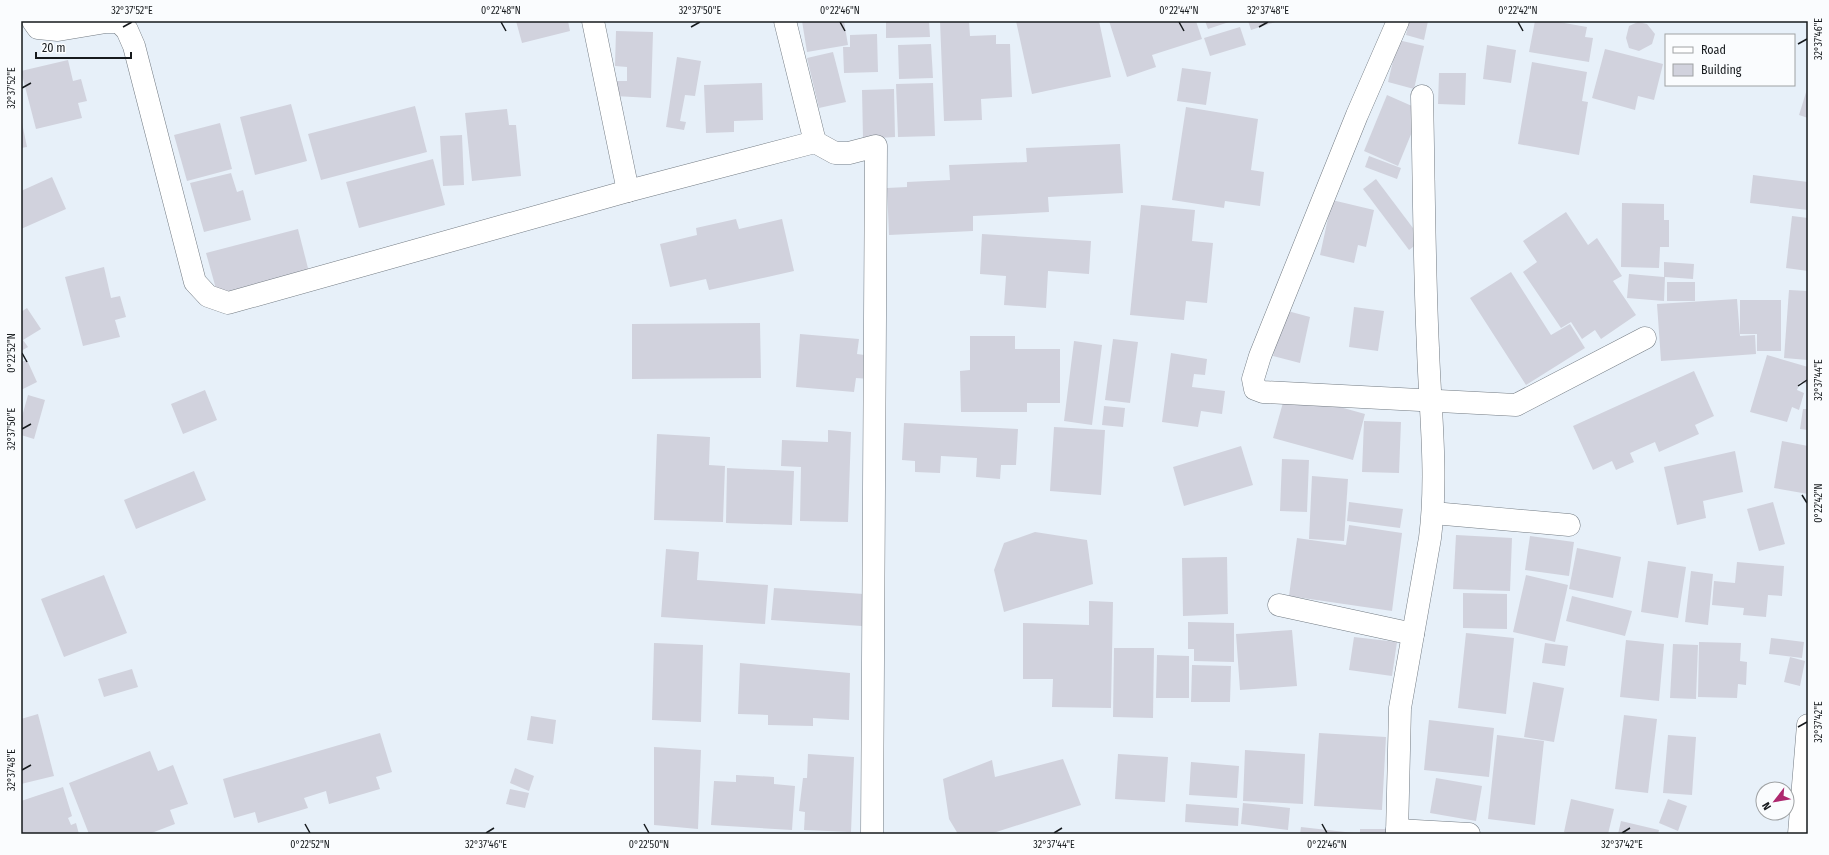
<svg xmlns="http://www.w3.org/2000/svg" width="1829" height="855" font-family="'Fira Sans Condensed',sans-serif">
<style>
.building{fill:#d1d2dd}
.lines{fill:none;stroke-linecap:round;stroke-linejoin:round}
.minor-casing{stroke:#737b83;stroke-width:23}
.minor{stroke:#fff;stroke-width:22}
.ticks{fill:none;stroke:#161a1d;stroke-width:1.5}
.neatline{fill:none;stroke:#161a1d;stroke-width:1.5}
.ticks-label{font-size:10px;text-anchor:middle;fill:#161a1d}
</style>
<rect width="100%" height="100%" fill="#e7f0f9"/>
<g class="building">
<path d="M516,21h52l2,10 -48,12z"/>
<path d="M802,21h42l4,24 -41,7z"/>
<path d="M886,21h43l1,16 -44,1z"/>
<path d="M940,21h29l1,15 26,-1v9h14l2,53 -31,2 1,21 -38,1z"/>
<path d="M1016,21h83l12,56 -79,17z"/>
<path d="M1109,21h87l6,18 -50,16 4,12 -29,10z"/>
<path d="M1205,21h27l-24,8z"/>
<path d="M1248,21h30l-27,9z"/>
<path d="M1409,21h19l-4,19 -18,-5z"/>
<path d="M1535,21h18l34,6 -2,10 8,1 -4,24 -60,-10z"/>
<path d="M1638,22l9,2 8,10 -3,10 -13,7 -10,-3 -3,-10 3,-12z"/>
<path d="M1240,27l6,18 -36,11 -6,-18z"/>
<path d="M616,31l37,1 -2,66 -36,-2 1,-15h11v-14l-12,-1z"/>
<path d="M877,34l1,38 -34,1 -1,-26h7v-12z"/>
<path d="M1398,40l26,6 -10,43 -26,-7z"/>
<path d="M931,44l2,34 -34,1 -1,-34z"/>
<path d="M1487,45l29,5 -5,33 -28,-4z"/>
<path d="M1605,49l58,15 -9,36 -16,-4 -3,14 -43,-12z"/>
<path d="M833,52l13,50 -27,6 -12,-50z"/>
<path d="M677,57l24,4 -6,35 -10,-1 -5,26 6,1 -2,8 -18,-3z"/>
<path d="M68,60l5,21 8,-2 6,22 -9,2 4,15 -46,11 -15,-58z"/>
<path d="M1532,62l55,10 -5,29 6,1 -9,53 -61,-11z"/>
<path d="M1182,68l29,4 -5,33 -29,-4z"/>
<path d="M1439,73h27l-1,32 -27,-1z"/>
<path d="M762,83l1,37 -29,1v11l-28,1 -2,-48z"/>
<path d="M933,83l2,53 -37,1 -2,-53z"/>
<path d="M1808,86v32l-9,-3z"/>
<path d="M894,89l1,48 -32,2 -1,-49z"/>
<path d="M1387,95l34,15 -23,56 -34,-15z"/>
<path d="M291,104l16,57 -52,14 -15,-58z"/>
<path d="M415,106l12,46 -106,28 -13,-46z"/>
<path d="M1186,107l72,12 -7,51 13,2 -4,34 -35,-5 -1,7 -52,-8z"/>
<path d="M507,109l2,16h7l5,51 -49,5 -7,-68z"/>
<path d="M21,118l6,29 -6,1z"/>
<path d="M220,123l12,46 -45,12 -13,-46z"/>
<path d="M462,135l2,50 -21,1 -3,-50z"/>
<path d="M1120,144l3,49 -75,4 1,15 -76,4v15l-84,4 -2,-47 20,-1v-5l43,-2 -1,-15 78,-3 -1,-14z"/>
<path d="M1369,156l32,12 -4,11 -32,-12z"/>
<path d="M433,159l12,46 -86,23 -13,-46z"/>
<path d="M231,173l6,19 6,-2 8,30 -47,12 -14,-49z"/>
<path d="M1753,175l55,7v28l-58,-7z"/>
<path d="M52,177l14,32 -45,20v-38z"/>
<path d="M1376,179l46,61 -13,10 -46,-61z"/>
<path d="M1332,200l42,10 -8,37 -8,-2 -4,18 -34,-8z"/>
<path d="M1622,203l42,1v16h5v27h-9l-1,21 -38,-1z"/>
<path d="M1141,205l54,5 -3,31 21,2 -6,60 -21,-2 -2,19 -54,-5z"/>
<path d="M1566,212l22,33 9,-7 25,38 -9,5 23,34 -35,24 -6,-9 -13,9 -11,-17 -10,6 -38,-56 14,-10 -14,-21z"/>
<path d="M1792,216l16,2v53l-22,-3z"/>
<path d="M736,219l3,10 43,-10 12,52 -85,19 -3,-11 -36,8 -10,-43 37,-9 -1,-7z"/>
<path d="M298,229l11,43 -91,24 -12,-43z"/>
<path d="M982,234l109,7 -2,33 -41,-3 -2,37 -42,-3 2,-29 -26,-2z"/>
<path d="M1664,262l30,2 -1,15 -28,-2 -1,24 -37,-3 2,-24 35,3z"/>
<path d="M104,267l7,31 9,-2 6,21 -11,3 5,17 -37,9 -18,-69z"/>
<path d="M1511,272l40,63 19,-11 15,24 -59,37 -56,-87z"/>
<rect x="1667" y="282" width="28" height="19"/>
<path d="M1789,290l19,1v69l-24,-2z"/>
<path d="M1737,299l3,37 15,-1 1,19 -95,7 -4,-57z"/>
<path d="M1740,300h41v51h-24v-17h-17z"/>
<path d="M1354,307l30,4 -6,40 -29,-4z"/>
<path d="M27,308l14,21 -18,11 5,7 -7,4v-39z"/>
<path d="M1284,310l26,7 -10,46 -27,-7z"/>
<path d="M760,323l1,55 -129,1v-55z"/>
<path d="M800,334l59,5 -2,15 15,2 -2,23 -14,-1 -2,14 -58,-5z"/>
<path d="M970,336h45v13h45v54h-33v9h-66l-1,-41 10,-1z"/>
<path d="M1113,339l25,3 -8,61 -25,-3z"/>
<path d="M1074,341l28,4 -10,80 -28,-4z"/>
<path d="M1171,353l36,6 -2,16 -11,-1 -2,13 33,4 -3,23 -21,-3 -3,16 -36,-5z"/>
<path d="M1767,355l41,12v17l-8,-2 -3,8 7,3 -5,17 -7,-3 -5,15 -37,-10z"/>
<path d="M27,360l10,22 -16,8v-28z"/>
<path d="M1694,371l20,45 -19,9 4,9 -40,18 -4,-10 -25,11 4,9 -18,8 -4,-9 -19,9 -20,-44z"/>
<path d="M205,390l12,30 -34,14 -12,-30z"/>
<path d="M1286,392l79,22 -12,46 -80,-22z"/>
<path d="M28,395l17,5 -11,39 -13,-4v-15z"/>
<path d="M1104,406l21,2 -2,19 -21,-2z"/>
<path d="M1803,409h5v21l-8,-1z"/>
<path d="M1364,421l37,1 -2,51 -37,-1z"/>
<path d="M904,423l114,6 -2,36h-15l-1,14 -24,-2 1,-19 -36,-2 -1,17 -25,-1v-11l-13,-1z"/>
<path d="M1054,427l51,3 -4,65 -51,-4z"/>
<path d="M828,430l23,2 -3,90 -48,-1 1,-54 -20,-1 1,-26 46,2z"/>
<path d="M657,434l53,3 -1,28 16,1 -2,56 -69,-2z"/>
<path d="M1782,441l26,5v48l-34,-6z"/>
<path d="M1241,446l12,39 -69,21 -11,-39z"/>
<path d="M1735,451l8,41 -40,9 3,17 -29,7 -13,-58z"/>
<path d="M1282,459l27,1 -2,52 -27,-1z"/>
<path d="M727,468l67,3 -2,54 -66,-2z"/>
<path d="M194,471l12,29 -70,29 -12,-29z"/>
<path d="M1312,476l36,3 -4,62 -35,-2z"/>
<path d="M1349,502l54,7 -3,19 -53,-7z"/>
<path d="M1773,502l12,42 -26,7 -12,-42z"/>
<path d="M1349,525l53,8 -10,78 -103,-15 8,-58 49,7z"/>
<path d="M1035,532l52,8 6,44 -89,28 -10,-42 10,-27z"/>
<path d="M1456,535l56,3 -2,53 -57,-2z"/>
<path d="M1530,536l44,6 -5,34 -44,-6z"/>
<path d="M1577,548l44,9 -8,41 -44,-9z"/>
<path d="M666,549l33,3 -2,28 71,5 -3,39 -104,-7z"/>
<path d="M1227,557l1,57 -45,2 -1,-58z"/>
<path d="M1648,561l38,6 -8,51 -37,-6z"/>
<path d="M1737,562l47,4 -2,30 -14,-1 -2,22 -23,-2 1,-7 -32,-3 2,-24 21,2z"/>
<path d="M1691,571l22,3 -5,51 -23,-3z"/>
<path d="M104,575l23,58 -63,24 -23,-58z"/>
<path d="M1526,575l42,10 -13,57 -42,-10z"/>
<path d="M774,588l90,6 -2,32 -91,-6z"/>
<path d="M1463,593l44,1v35l-44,-1z"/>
<path d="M1572,596l60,15 -7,25 -59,-15z"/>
<path d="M1089,601l24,1 -2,106 -59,-1 1,-28h-30v-56l66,2z"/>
<path d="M1188,622l46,1v39l-40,-1v-12h-6z"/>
<path d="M1292,630l5,56 -57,4 -4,-56z"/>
<path d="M1466,633l48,5 -8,76 -48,-6z"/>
<path d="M1354,637l43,5 -5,34 -43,-6z"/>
<path d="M1771,638l33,4 -2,16 -33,-4z"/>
<path d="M1626,640l38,4 -5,57 -39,-4z"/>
<path d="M1699,642l42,1 -1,18 7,1 -1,23 -8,-1 -1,14 -39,-1z"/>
<path d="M654,643l49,2 -2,77 -49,-2z"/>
<path d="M1545,643l23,3 -3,20 -23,-3z"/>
<path d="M1673,644l25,1 -2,54 -26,-1z"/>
<path d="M1114,648h40l-1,70 -40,-1z"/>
<path d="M1157,655l32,1v42h-33z"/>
<path d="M1790,657l15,4 -5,25 -16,-4z"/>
<path d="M740,663l110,10 -1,47 -36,-2v8l-45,-1v-10l-30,-1z"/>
<path d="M1192,665l39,1 -1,36h-39z"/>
<path d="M132,669l6,18 -34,10 -6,-18z"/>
<path d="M1533,682l31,6 -10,54 -30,-5z"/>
<path d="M38,714l16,62 -33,8v-65z"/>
<path d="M1624,715l33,4 -9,74 -33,-4z"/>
<path d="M531,716l25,4 -3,24 -26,-4z"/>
<path d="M1429,720l65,8 -5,49 -65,-7z"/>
<path d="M380,733l12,39 -16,5 4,12 -51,15 -3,-13 -22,7 4,10 -50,15 -3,-11 -21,6 -11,-39z"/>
<path d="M1319,733l67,4 -4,73 -68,-4z"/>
<path d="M1497,735l47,6 -9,84 -47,-6z"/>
<path d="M1668,735l28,2 -4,58 -29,-2z"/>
<path d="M654,747l47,3 -3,79 -44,-4z"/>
<path d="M1245,750l60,4 -2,50 -60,-3z"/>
<path d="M150,751l8,20 15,-6 15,39 -18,6 5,14 -26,10h-60l-20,-51z"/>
<path d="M808,754l46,3 -3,75 -47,-2 1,-18 -6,-1 4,-33h4z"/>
<path d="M1118,754l50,3 -3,45 -50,-3z"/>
<path d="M1063,759l18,46 -91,29h-32l-9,-15 -6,-40 49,-19 3,17z"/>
<path d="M1191,762l48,4 -2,32 -48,-3z"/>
<path d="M515,768l19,8 -5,15 -19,-8z"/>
<path d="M736,775l38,2v7l21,2 -3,44 -81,-5 3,-44 22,1z"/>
<path d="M1436,778l46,8 -6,35 -46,-8z"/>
<path d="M63,787l9,29 -4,2 3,7 5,-2 3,11h-56l-2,-5v-28z"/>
<path d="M510,789l19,4 -4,15 -19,-4z"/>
<path d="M1571,799l43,10 -6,25h-36l-8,-2z"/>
<path d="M1668,799l19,7 -9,25 -19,-8z"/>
<path d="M1243,803l47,5 -2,22 -47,-6z"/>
<path d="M1186,804l53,4 -1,18 -53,-4z"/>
<path d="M1621,821l38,9 -1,4h-40z"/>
<path d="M1301,827l53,6v1h-54z"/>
<rect x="1360" y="829" width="32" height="5"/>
</g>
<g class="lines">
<defs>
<g id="minor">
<path d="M33,21l5,7 20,2 48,-8h13l8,8 7,16 61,236 13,14 20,7 400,-112 187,-49 20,11h14l27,-7 -4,688"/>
<path d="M593,21l35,170"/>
<path d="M785,21l30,121"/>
<path d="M1398,21l-41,94 -97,241 -7,23 2,10 8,3 253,13 129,-67"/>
<path d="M1433,513l136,12"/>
<path d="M1279,605l134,29"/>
<path d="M1397,830l72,4"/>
<path d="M1397,834l3,-126 30,-170c8,-63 0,-127 -2,-190 -4,-84 -4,-168 -6,-252"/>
<path d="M1799,834l9,-109"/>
</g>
</defs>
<use href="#minor" class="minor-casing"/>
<use href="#minor" class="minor"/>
</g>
<path class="ticks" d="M501,22l5,9M840,22l5,9M1179,22l5,9M1518,22l5,9M123,27l9,-5M691,27l9,-5M1259,27l9,-5M1798,44l9,-5M22,88l9,-5M22,353l5,9M1798,386l9,-6M22,429l9,-5M1802,495l5,8M1798,727l9,-5M22,770l9,-5M305,824l5,9M644,824l5,9M1322,824l5,9M486,833l8,-5M1054,833l8,-5M1622,833l8,-5"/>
<rect width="1829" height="855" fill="none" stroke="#fafcfe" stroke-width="44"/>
<rect x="1665" y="34" width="130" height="52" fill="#fafcfe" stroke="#9fa2a4"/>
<rect x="1673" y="47" width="20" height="6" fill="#ffffff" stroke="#9fa2a4"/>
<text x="1701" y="54" font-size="12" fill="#161a1d">Road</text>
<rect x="1673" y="64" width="20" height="12" fill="#d1d2dd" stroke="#9fa2a4"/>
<text x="1701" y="74" font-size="12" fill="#161a1d">Building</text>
<g transform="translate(1775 801) rotate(239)"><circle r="19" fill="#fafcfe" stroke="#9fa2a4"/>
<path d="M0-3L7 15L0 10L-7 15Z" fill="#ad286e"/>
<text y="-6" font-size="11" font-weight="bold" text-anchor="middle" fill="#161a1d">N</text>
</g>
<path d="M36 52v6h95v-6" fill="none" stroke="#161a1d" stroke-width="2"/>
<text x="42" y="52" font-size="12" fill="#161a1d" stroke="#fafcfe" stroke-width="3" paint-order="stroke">20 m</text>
<rect x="22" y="22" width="1785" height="811" class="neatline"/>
<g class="ticks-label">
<text x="132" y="14">32°37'52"E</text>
<text x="501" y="14">0°22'48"N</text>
<text x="700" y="14">32°37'50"E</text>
<text x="840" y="14">0°22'46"N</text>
<text x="1179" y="14">0°22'44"N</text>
<text x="1268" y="14">32°37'48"E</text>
<text x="1518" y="14">0°22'42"N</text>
<text transform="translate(1818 39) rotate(-90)" y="4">32°37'46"E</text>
<text transform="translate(11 88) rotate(-90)" y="4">32°37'52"E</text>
<text transform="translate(11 353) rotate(-90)" y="4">0°22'52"N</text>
<text transform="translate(1818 380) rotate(-90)" y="4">32°37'44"E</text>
<text transform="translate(11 429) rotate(-90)" y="4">32°37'50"E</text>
<text transform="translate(1818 503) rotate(-90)" y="4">0°22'42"N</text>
<text transform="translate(1818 722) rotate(-90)" y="4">32°37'42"E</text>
<text transform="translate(11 770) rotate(-90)" y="4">32°37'48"E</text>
<text x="310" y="848">0°22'52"N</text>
<text x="486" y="848">32°37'46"E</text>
<text x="649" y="848">0°22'50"N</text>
<text x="1054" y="848">32°37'44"E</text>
<text x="1327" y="848">0°22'46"N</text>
<text x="1622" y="848">32°37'42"E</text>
</g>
</svg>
